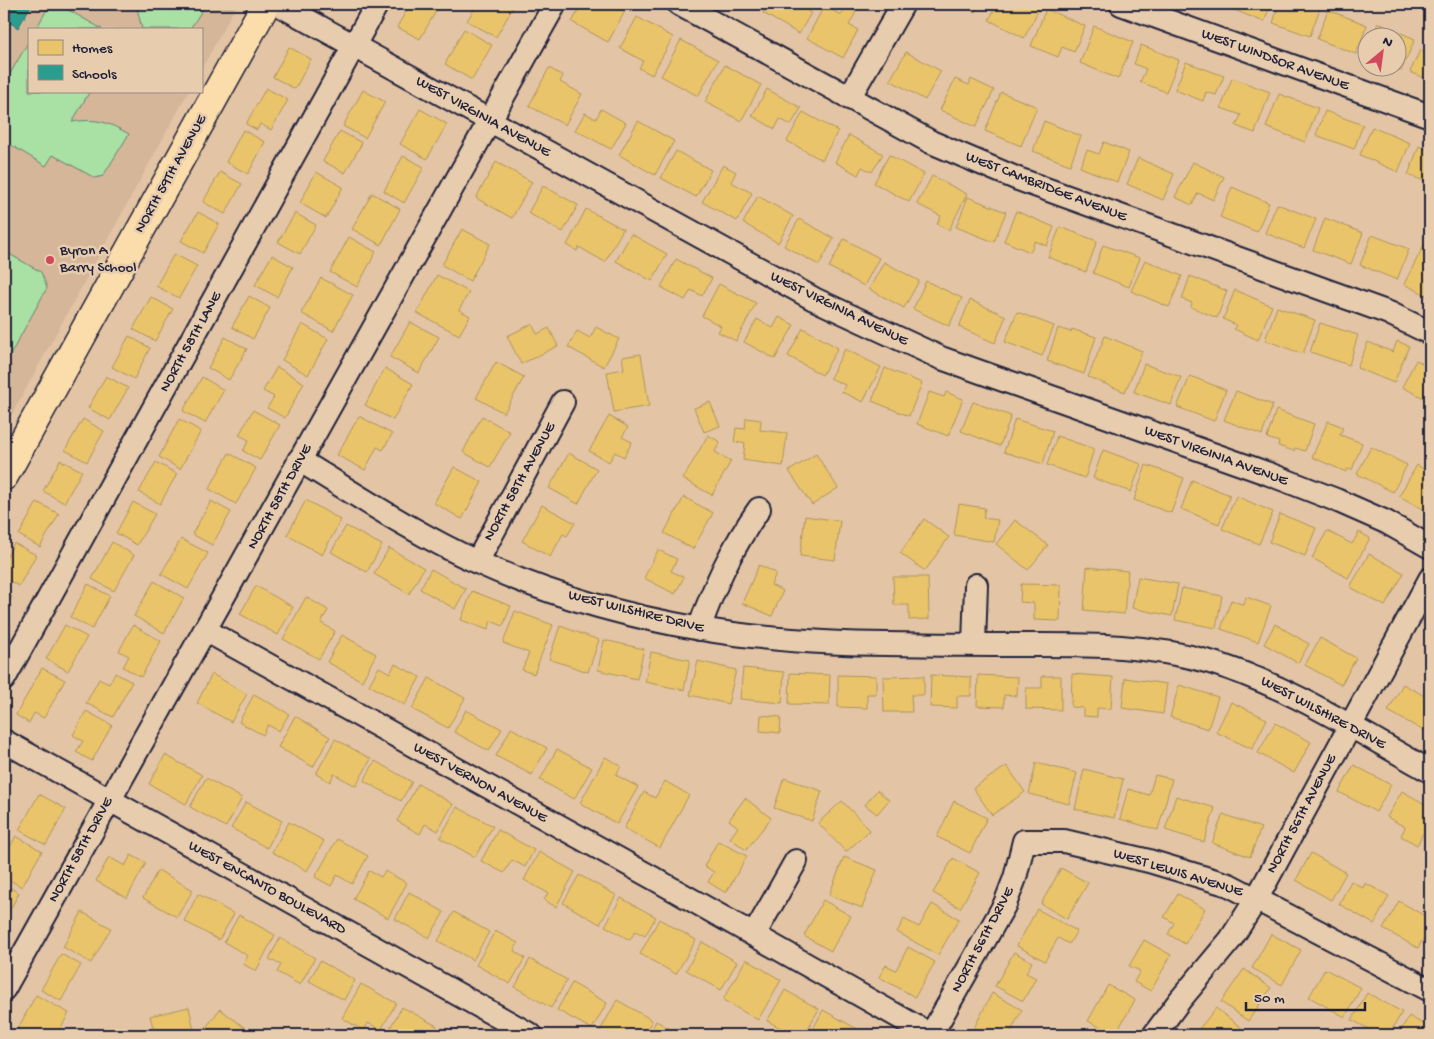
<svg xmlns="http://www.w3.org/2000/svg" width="1434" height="1039" font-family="'Gochi Hand',sans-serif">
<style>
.built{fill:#d5b698}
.green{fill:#a9e0a4;stroke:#668170}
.homes{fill:#e9c46a;stroke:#ad935c}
.schools{fill:#2a9d8f;stroke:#287876}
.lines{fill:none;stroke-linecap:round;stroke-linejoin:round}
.minor-casing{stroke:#22223b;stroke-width:26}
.major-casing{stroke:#22223b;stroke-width:31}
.minor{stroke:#e7ccae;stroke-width:22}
.major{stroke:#fbddab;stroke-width:28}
.poi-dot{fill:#d1495b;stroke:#e7ccae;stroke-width:2}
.labels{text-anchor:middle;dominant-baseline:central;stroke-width:5;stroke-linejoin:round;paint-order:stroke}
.street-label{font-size:15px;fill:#22223b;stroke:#e7ccae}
.poi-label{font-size:15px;fill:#22223b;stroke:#e7ccae;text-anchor:start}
</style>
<rect width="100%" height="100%" fill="#e3c5a6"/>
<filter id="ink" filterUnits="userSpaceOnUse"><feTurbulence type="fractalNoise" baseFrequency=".02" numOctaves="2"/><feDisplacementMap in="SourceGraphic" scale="10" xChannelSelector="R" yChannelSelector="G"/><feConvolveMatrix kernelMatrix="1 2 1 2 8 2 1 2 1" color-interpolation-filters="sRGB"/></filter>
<g filter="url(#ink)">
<path class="built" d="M4,4h233l-36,66v-41h-172v62h160l-185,338z"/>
<g class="green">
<path d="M50,4h8l44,25h-66z"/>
<path d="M136,4h70l-16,25h-48z"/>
<path d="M29,41v50h61l-18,31c26,-4 35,0 57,12l-26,42 -8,2 -42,-23 -7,11 -42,-25v-57z"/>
<path d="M4,251l37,21 6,16 -43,78z"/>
</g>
<g class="homes">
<path d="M410,4h30l-20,35 -23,-12z"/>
<path d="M477,4h38l-19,33 -29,-16z"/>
<path d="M582,4h30l13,7 -17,31 -36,-20z"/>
<path d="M768,4h32l-1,2 12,7 -12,21 -36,-21z"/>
<path d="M960,4h20l-5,8z"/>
<path d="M997,4h32l10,5 -15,29 -35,-18z"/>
<path d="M1228,4h43l-7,18 -37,-15z"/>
<path d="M1279,4h31l10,4 -10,28 -37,-13z"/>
<path d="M824,6l17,9 5,-8 10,5 -7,13 9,5 -15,28 -36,-20z"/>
<path d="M1046,9l39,17 -11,26 -12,-5 -4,10 -27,-11z"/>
<path d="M1328,10l39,15 -11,29 -39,-15z"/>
<path d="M637,17l36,20 -21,38 -13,-7 4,-7 -23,-13z"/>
<path d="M1378,23l37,16 -14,32 -7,-3h2v-30h-24z"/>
<path d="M1094,26l39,16 -15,37 -38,-16z"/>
<path d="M464,29l28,16 -20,35 -27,-16z"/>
<path d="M681,40l37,20 -20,36 -37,-20z"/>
<path d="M1141,45l38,15 -13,32 -26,-10 6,-13 -12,-5z"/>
<path d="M289,47l22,12 -16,30 -22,-12z"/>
<path d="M1420,50l10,5v25l-20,-8z"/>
<path d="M906,52l35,19 -16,29 -35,-20z"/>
<path d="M1186,62l38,14 -8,19 -10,-3 -3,9 -28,-11z"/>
<path d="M725,65l36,20 -20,36 -36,-19z"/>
<path d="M549,68l14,8 -3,6 22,12 -17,31 -36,-19z"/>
<path d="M1232,78l38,14 -15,41 -19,-7 5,-11 -20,-7z"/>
<path d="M955,79l14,6 2,-6 23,11 -18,37 -36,-17z"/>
<path d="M266,88l22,12 -17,30 -11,-6 -3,6 -11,-6z"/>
<path d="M767,89l34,19 -10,17 -11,-6 -5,10 -23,-13z"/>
<path d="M363,90l22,12 -20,36 -22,-12z"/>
<path d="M1001,92l36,15 -16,39 -36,-15z"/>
<path d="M1279,94l39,14 -13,34 -39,-15z"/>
<path d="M420,109l27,15 -20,35 -27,-15z"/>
<path d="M601,109l25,14 -15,26 -36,-19 10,-17 11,6z"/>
<path d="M1325,111l38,14 -9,24 -38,-14z"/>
<path d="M803,112l35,19 -16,29 -35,-19z"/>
<path d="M638,121l36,20 -19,34 -36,-20z"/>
<path d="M1044,121l37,15 -11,29 -37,-14z"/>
<path d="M1372,127l38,16 -12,29 -38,-17z"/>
<path d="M243,130l22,12 -17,32 -22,-12z"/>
<path d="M340,131l22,12 -17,30 -22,-12z"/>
<path d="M849,135l34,19 -11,18 -10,-5 -4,8 -23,-13z"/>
<path d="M1104,142l25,10 -12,30 -37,-15 7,-17 12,4z"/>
<path d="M1419,146l11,5v32l-22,-8z"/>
<path d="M676,151l35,19 -15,27 -35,-19z"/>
<path d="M889,155l35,19 -15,28 -35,-19z"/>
<path d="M403,156l21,11 -20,36 -20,-12z"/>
<path d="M1138,158l36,16 -11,26 -36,-16z"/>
<path d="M496,162l36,20 -20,36 -36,-20z"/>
<path d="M1193,162l31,15 -11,23 -15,-7 -6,12 -17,-8z"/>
<path d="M723,165l13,7 -5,10 21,11 -15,28 -35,-19z"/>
<path d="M220,172l22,12 -17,30 -22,-12z"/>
<path d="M316,172l27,15 -17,31 -26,-15z"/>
<path d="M932,176l35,18 -18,36 -12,-6 4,-8 -24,-12z"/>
<path d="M543,186l35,19 -15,27 -35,-19z"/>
<path d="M1232,187l37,16 -12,29 -37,-15z"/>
<path d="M372,193l28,16 -19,36 -29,-16z"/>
<path d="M758,196l35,20 -15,27 -35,-20z"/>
<path d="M968,197l38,15 -12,30 -38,-15z"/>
<path d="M1277,204l39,15 -12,29 -39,-15z"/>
<path d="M586,209l37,20 -18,33 -26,-15 -2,4 -10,-6z"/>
<path d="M1016,211l38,16 -7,19 -12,-5 -5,11 -26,-11z"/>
<path d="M198,212l21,12 -16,29 -22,-12z"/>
<path d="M295,213l21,12 -16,29 -22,-12z"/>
<path d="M1325,218l38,15 -12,31 -38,-14z"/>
<path d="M799,219l35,19 -15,27 -35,-19z"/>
<path d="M1060,227l37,14 -11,31 -38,-15z"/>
<path d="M462,229l28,15 -20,37 -28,-16z"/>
<path d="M631,234l36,20 -15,27 -36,-20z"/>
<path d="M1372,235l37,14 -12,31 -37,-15z"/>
<path d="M349,237l27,15 -19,35 -27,-15z"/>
<path d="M844,239l35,19 -15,28 -35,-19z"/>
<path d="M1103,245l37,13 -11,29 -36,-14z"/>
<path d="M1424,245l6,3v49l-26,-13z"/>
<path d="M174,254l23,12 -18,32 -23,-12z"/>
<path d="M272,255l21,12 -16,30 -22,-12z"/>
<path d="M676,259l36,19 -10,18 -11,-6 -6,10 -24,-13z"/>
<path d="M1145,260l37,16 -13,31 -38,-16z"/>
<path d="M884,262l35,19 -15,27 -35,-19z"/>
<path d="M437,275l32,17 -10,18 11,6 -11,19 -42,-22z"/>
<path d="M1190,276l37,15 -10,27 -26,-11 1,-4 -10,-4z"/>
<path d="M321,278l32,17 -20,36 -32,-18z"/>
<path d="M926,281l36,17 -13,28 -36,-17z"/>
<path d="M719,284l37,19 -20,38 -18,-9 3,-6 -19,-10z"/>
<path d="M1235,290l37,16 -14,34 -24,-11 2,-4 -13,-6z"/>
<path d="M249,296l21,12 -17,31 -21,-12z"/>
<path d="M151,297l22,12 -18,32 -22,-12z"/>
<path d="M970,300l36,16 -11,27 -36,-16z"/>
<path d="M1277,307l38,13 -12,34 -38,-14z"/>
<path d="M1017,312l37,14 -12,30 -37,-14z"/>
<path d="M779,317l15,8 -19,34 -31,-17 13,-23 16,9z"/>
<path d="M410,322l29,15 -20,36 -29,-16z"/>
<path d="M1320,323l38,12 -9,30 -39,-13z"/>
<path d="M302,324l26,15 -20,36 -26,-15z"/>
<path d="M532,324l5,10 12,-6 9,18 -37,18 -14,-28z"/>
<path d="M596,327l23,12 -15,28 -36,-20 9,-16 13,7z"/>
<path d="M803,328l35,20 -16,27 -34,-19z"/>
<path d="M1058,328l13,4 1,-3 24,8 -12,37 -37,-13z"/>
<path d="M129,336l21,12 -16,31 -22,-12z"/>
<path d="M1105,336l37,15 -17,41 -37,-15z"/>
<path d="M225,337l22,12 -18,31 -21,-12z"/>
<path d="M1397,341l12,5 -15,37 -37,-15 11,-26 25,10z"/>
<path d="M845,349l36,18 -18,35 -21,-10 3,-7 -15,-7z"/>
<path d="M641,354l8,52 -35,6 -7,-40 17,-3 -2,-12z"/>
<path d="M1416,360l14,7v34l-28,-14z"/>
<path d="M496,362l28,15 -20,36 -28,-15z"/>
<path d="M1144,364l37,13 -10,28 -37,-13z"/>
<path d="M277,367l27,16 -19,35 -18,-10 7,-11 -11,-6z"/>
<path d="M385,368l28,16 -20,36 -28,-15z"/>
<path d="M885,368l37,15 -13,33 -37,-15z"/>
<path d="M106,376l22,12 -18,32 -22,-12z"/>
<path d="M1190,376l36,14 -12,31 -37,-14z"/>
<path d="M202,377l22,13 -19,33 -22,-12z"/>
<path d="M1236,391l37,14 -11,30 -38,-15z"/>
<path d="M929,392l15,5 2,-5 17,7 -15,37 -31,-12z"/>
<path d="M710,402l10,24 -16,6 -10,-24z"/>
<path d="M973,402l38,14 -11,30 -39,-15z"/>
<path d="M253,410l27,15 -20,35 -17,-9 6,-11 -10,-5z"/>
<path d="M1276,410l38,14 -9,27 -10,-3 -1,3 -16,-5 1,-4 -12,-4z"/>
<path d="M359,416l33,18 -9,16 -6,-3 -12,23 -28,-15z"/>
<path d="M482,416l28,16 -20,35 -27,-15z"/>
<path d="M609,416l19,11 -6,10 10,5 -8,15 -9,-5 -6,10 -20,-11z"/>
<path d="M746,418l15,2 -1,10 27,3 -4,33 -40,-6 2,-17 -11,-1 2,-14 9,1z"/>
<path d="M83,419l21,12 -17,31 -22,-12z"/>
<path d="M179,419l22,12 -21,38 -21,-12z"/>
<path d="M1015,419l38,12 -10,33 -39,-12z"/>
<path d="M1328,421l15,6 -3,8 22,8 -10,27 -5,-1 -1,3 -34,-15z"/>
<path d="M708,435l12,7 -5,10 16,9 -19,34 -29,-16z"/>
<path d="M1057,436l37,13 -9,29 -38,-13z"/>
<path d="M1371,447l36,18 -14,27 -36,-18z"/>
<path d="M1103,450l38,14 -10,28 -38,-14z"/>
<path d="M229,453l27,15 -20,36 -27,-15z"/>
<path d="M569,453l28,16 -19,35 -29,-16z"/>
<path d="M816,454l22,34 -26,17 -23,-34z"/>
<path d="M60,460l22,11 -18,32 -21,-12z"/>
<path d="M156,462l21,12 -17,30 -21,-12z"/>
<path d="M1146,465l38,13 -13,35 -37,-13z"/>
<path d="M1417,465l13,8v40l-31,-17z"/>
<path d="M454,467l28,15 -20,37 -28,-16z"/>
<path d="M1192,480l38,15 -11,29 -38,-15z"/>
<path d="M1236,496l37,16 -14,32 -37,-15z"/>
<path d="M684,497l29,16 -20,36 -29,-16z"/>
<path d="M306,500l35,20 -19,35 -35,-20z"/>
<path d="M211,501l20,11 -19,33 -20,-11z"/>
<path d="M37,502l22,12 -19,33 -21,-12z"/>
<path d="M133,502l22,12 -18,31 -21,-12z"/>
<path d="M959,504l26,4 -2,10 15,2 -4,22 -40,-7z"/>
<path d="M542,505l33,18 -8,13 -4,-2 -13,23 -28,-16z"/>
<path d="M1280,514l36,14 -11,28 -36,-14z"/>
<path d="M805,516l35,5 -5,39 -35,-4z"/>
<path d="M924,519l25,18 -24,34 -25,-18z"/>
<path d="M1015,520l33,25 -20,25 -32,-26z"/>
<path d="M346,526l36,19 -15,27 -36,-20z"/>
<path d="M1327,531l25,13 7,-12 11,6 -22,40 -36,-20z"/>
<path d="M181,539l27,14 -20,36 -27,-15z"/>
<path d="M112,542l22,13 -20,36 -22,-12z"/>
<path d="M14,543l22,12 -17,31 -15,-8v-16z"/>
<path d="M389,548l35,20 -15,26 -35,-20z"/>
<path d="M658,550l19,9 -6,12 13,6 -9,17 -31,-16z"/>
<path d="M1369,554l35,19 -19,33 -35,-19z"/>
<path d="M759,565l17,8 -5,12 12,6 -11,25 -30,-13z"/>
<path d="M1087,567l41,4 -4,43 -40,-4z"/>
<path d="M431,569l35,20 -11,20 -35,-20z"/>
<path d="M893,577h35l1,42 -20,1v-15h-15z"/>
<path d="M1138,577l40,7 -6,32 -40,-8z"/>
<path d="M154,581l30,17 -20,35 -30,-17z"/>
<path d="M88,584l22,12 -18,33 -22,-12z"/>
<path d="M1021,584l40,1 -1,36 -26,-1v-17l-14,-1z"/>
<path d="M256,586l37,21 -15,28 -38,-21z"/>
<path d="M1182,588l40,8 -6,32 -41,-8z"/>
<path d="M472,591l39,15 -8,20 -12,-5 -3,9 -27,-10z"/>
<path d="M4,592l8,5 -8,15z"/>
<path d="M306,597l22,13 -7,13 14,8 -16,28 -36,-20z"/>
<path d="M1246,597l25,9 -13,36 -37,-13 10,-29 13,5z"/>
<path d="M515,611l38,14 -19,49 -12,-4 7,-17 -26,-10z"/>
<path d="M1275,624l34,20 -11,19 -34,-19z"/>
<path d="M65,625l22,12 -19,34 -22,-12z"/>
<path d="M133,625l28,16 -20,36 -18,-10 6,-11 -10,-5z"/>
<path d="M560,626l39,14 -11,32 -39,-13z"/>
<path d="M342,635l34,19 -14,27 -35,-19z"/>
<path d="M1320,638l36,20 -15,27 -36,-20z"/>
<path d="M604,640l40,9 -7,30 -39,-9z"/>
<path d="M651,652l39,8 -6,30 -39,-8z"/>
<path d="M698,661l38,9 -8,34 -38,-9z"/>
<path d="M395,664l25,13 -15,28 -36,-20 10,-18 11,6z"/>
<path d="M42,668l23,12 -21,38 -10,-5 -5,10 -13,-8z"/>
<path d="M743,668l41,4 -2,31 -42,-4z"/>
<path d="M115,673l17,9 -19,35 -27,-14 13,-24 10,5z"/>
<path d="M790,673l40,2 -1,30 -40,-1z"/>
<path d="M212,674l35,20 -16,28 -34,-19z"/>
<path d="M1072,674l41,3 -2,32 -14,-1v9l-14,-1v-8l-12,-1z"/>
<path d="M838,675l38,1v18h-9v14l-29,-1z"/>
<path d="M931,675l40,2v19h-14v12l-27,-1z"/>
<path d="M978,675l40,2 -1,19 -13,-1v12l-27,-1z"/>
<path d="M924,676v19h-13l1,17h-28l-1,-35z"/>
<path d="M1042,676h19v34l-35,-1v-21h16z"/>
<path d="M429,678l36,20 -17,30 -36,-19z"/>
<path d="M1125,678l42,6 -4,30 -41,-6z"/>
<path d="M1403,684l27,15v20l-6,12 -36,-20z"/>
<path d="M1179,685l39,12 -10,32 -38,-12z"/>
<path d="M254,694l35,20 -10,17 -11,-6 -5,10 -24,-13z"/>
<path d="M1231,702l36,17 -15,30 -36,-17z"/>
<path d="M466,710l36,19 -13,22 -35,-19z"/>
<path d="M86,711l26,14 -20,36 -16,-9 7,-11 -10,-6z"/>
<path d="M761,715l20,2 -1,16 -20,-2z"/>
<path d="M295,716l35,21 -17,30 -35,-20z"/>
<path d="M1275,723l36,19 -17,31 -36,-20z"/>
<path d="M511,728l36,20 -15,27 -36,-19z"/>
<path d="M335,739l36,20 -15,27 -22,-12 -4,8 -14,-8z"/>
<path d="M557,749l35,19 -18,31 -34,-19z"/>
<path d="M165,755l37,20 -16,29 -37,-20z"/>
<path d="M605,757l16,9 -5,9 22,12 -21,37 -37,-21z"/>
<path d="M375,761l37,21 -11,19 -37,-20z"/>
<path d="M1036,763l41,10 -8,31 -40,-10z"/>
<path d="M1354,765l37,20 -15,27 -37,-20z"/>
<path d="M1007,766l18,26 -33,23 -19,-27z"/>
<path d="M1084,769l39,10 -9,39 -39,-9z"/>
<path d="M1155,775l17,4 -14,51 -38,-11 8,-30 21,6z"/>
<path d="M206,778l36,20 -16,29 -36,-20z"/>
<path d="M784,778l38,13 -10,30 -38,-13z"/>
<path d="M665,781l24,14 -29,53 -36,-20 20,-36 11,6z"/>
<path d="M418,784l35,20 -15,27 -13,-7 -5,10 -23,-13z"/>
<path d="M877,790l12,10 -12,14 -12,-9z"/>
<path d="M1402,791l28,16v14l-13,24 -16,-9 4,-9 -18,-10z"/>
<path d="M39,794l27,15 -20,36 -27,-15z"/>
<path d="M1176,796l39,12 -11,34 -39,-12z"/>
<path d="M745,798l26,20 -25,32 -16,-12 8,-11 -9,-7z"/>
<path d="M842,801l28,29 -24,22 -28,-29z"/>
<path d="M954,801l33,17 -17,35 -33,-16z"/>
<path d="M246,802l36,19 -15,27 -36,-20z"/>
<path d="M457,807l36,19 -18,31 -35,-19z"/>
<path d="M1223,814l38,14 -11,29 -38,-14z"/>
<path d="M289,822l35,19 -17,30 -35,-19z"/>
<path d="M498,830l36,20 -9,17 -13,-7 -8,13 -23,-12z"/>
<path d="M16,836l26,15 -20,36 -18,-10v-19z"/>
<path d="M337,839l31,17 -16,28 -15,-9 -6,11 -16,-9z"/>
<path d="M718,841l29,15 -21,37 -18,-11 6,-10 -10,-6z"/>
<path d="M539,852l36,20 -19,35 -12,-7 4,-7 -24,-13z"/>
<path d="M1311,853l35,20 -15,27 -35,-20z"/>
<path d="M131,855l15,8 -19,35 -31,-17 13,-24 16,9z"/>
<path d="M844,857l33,13 -15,38 -33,-13z"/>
<path d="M953,858l27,15 -20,35 -27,-15z"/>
<path d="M1061,868l27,15 -21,36 -26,-15z"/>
<path d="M158,870l35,20 -16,27 -34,-19z"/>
<path d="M369,871l12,6 4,-6 22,12 -19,35 -35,-19z"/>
<path d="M579,875l37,20 -16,29 -37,-21z"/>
<path d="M1351,881l12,7 2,-5 24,13 -15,28 -35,-20z"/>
<path d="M4,884l15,9 -15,28z"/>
<path d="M409,892l35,20 -15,26 -34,-19z"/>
<path d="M198,894l36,20 -15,26 -35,-19z"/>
<path d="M1178,894l27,15 -20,35 -17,-10 6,-11 -10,-6z"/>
<path d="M621,898l35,19 -11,19 -10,-5 -5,9 -25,-14z"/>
<path d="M823,900l28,16 -20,35 -27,-15z"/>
<path d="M1399,901l31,18v8l-12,21 -35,-19z"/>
<path d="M932,904l27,15 -21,36 -41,-23 7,-13 15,8z"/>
<path d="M1037,909l40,22 -8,13 -11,-6 -13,23 -28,-15z"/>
<path d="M82,912l29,16 -20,35 -28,-16z"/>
<path d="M454,912l35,20 -16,28 -35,-19z"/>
<path d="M239,915l36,20 -19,36 -13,-7 5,-8 -24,-14z"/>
<path d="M659,919l37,21 -20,34 -36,-20z"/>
<path d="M495,931l23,12 -4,8 11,7 -15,26 -34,-19z"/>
<path d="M1271,934l30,16 -19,35 -30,-17z"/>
<path d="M280,938l35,20 -15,27 -23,-13 4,-7 -12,-6z"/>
<path d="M1144,940l27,15 -20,36 -17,-9 6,-11 -11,-5z"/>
<path d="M702,942l35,20 -16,28 -35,-20z"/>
<path d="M908,947l27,15 -20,35 -36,-20 7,-12 10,5z"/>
<path d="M1014,952l18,10 -6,11 10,5 -13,23 -28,-15z"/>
<path d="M61,954l20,11 -20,36 -20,-11z"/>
<path d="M530,959l37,21 -16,28 -36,-21z"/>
<path d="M746,959l35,21 -23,40 -35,-20z"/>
<path d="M320,961l35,19 -11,20 -35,-19z"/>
<path d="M1244,969l27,19 -23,33 -27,-19z"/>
<path d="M1325,969l36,19 -16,29 -36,-20z"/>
<path d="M572,983l35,20 -15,26 -35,-19z"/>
<path d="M361,984l35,19 -15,27 -13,-7 -4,8 -22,-13z"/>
<path d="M1108,985l27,15 -20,35 -27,-14z"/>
<path d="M785,990l34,19 -15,26h-10l-27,-14z"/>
<path d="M992,993l30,17 -13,25h-26l-10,-5z"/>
<path d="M1367,993l35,19 -13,23h-9l-28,-15z"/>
<path d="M36,995l33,18 -12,22h-30l-10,-5z"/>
<path d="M617,1000l35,20 -8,15h-41l-4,-2z"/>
<path d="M189,1007l6,28h-40l-5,-19z"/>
<path d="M402,1007l35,19 -6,9 -44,-2z"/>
<path d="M1216,1008l27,21 -6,6h-43z"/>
<path d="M220,1009l33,25 -1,1 -51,-1z"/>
<path d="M823,1010l36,20 -3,5h-46z"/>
<path d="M1409,1016l21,12v7h-32z"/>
<path d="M656,1021l20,11 -2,3h-25z"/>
<path d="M442,1028l13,7h-17z"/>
</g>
<path class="schools" d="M5,4h27l-14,24 -14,-9z"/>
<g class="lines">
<defs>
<g id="minor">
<path d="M278,4l536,295 127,59 328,116 67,26 50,22 44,25"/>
<path d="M679,4l252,138 87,37 371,134 41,20"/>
<path d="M1121,4l309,112"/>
<path d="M849,98l54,-94"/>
<path d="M299,460c58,35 116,74 178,102 70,32 148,54 224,67 106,18 205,15 312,16 66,0 133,-2 197,17 78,23 149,70 220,109"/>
<path d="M477,562l86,-160"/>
<path d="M699,629c16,-45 32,-80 60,-120"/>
<path d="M205,630l448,248 278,157"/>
<path d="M974,644l2,-59"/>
<path d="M4,679l373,-675"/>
<path d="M4,741l527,294"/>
<path d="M754,935l42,-74"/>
<path d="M4,989l551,-985"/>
<path d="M931,1035l74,-131 10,-26 9,-37h40l85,20 80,24 201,105"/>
<path d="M1154,1035l26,-35 51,-61 26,-41 173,-319"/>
</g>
<path id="major" d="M4,476l262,-472"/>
</defs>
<use href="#minor" class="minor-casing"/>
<use href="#major" class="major-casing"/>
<use href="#minor" class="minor"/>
<use href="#major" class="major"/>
</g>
</g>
<circle class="poi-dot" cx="50" cy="260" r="5"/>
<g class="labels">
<g class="street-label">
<text transform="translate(1275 60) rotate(20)">WEST WINDSOR AVENUE</text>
<text transform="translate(483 117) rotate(29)">WEST VIRGINIA AVENUE</text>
<text transform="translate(171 174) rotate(-61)">NORTH 59TH AVENUE</text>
<text transform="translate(1046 187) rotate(21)">WEST CAMBRIDGE AVENUE</text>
<text transform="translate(839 309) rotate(26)">WEST VIRGINIA AVENUE</text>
<text transform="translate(191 342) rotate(-61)">NORTH 58TH LANE</text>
<text transform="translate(1216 456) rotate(20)">WEST VIRGINIA AVENUE</text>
<text transform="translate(520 482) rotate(-61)">NORTH 58TH AVENUE</text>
<text transform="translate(280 497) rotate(-61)">NORTH 58TH DRIVE</text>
<text transform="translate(636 612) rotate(14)">WEST WILSHIRE DRIVE</text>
<text transform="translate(1323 713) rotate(28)">WEST WILSHIRE DRIVE</text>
<text transform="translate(480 783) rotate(29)">WEST VERNON AVENUE</text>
<text transform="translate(1302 814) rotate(-62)">NORTH 56TH AVENUE</text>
<text transform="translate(81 850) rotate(-61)">NORTH 58TH DRIVE</text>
<text transform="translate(1178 873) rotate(17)">WEST LEWIS AVENUE</text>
<text transform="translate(267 888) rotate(29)">WEST ENCANTO BOULEVARD</text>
<text transform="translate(983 940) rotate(-62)">NORTH 56TH DRIVE</text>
</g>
<g class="poi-label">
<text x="60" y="251">Byron A<tspan x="60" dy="17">Barry School</tspan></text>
</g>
</g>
<rect width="1434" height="1039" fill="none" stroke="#e7ccae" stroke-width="20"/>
<rect x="10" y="10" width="1414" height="1019" fill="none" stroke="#22223b" stroke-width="2" filter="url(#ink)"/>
<rect x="28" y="28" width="175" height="65" fill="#e7ccae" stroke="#988880"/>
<rect x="38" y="40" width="25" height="15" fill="#e9c46a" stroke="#988880"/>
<text x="72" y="52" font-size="15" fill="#22223b">Homes</text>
<rect x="38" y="65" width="25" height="15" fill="#2a9d8f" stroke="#988880"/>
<text x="72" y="78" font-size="15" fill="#22223b">Schools</text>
<g transform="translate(1382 52) rotate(29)"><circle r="24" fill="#e7ccae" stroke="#988880"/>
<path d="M0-4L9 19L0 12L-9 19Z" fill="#d1495b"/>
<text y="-8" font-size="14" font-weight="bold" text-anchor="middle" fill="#22223b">N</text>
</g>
<path d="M1246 1002v8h119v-8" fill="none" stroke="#22223b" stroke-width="2.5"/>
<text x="1254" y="1002" font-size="15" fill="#22223b" stroke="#e7ccae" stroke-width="4" paint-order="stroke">50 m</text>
</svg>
